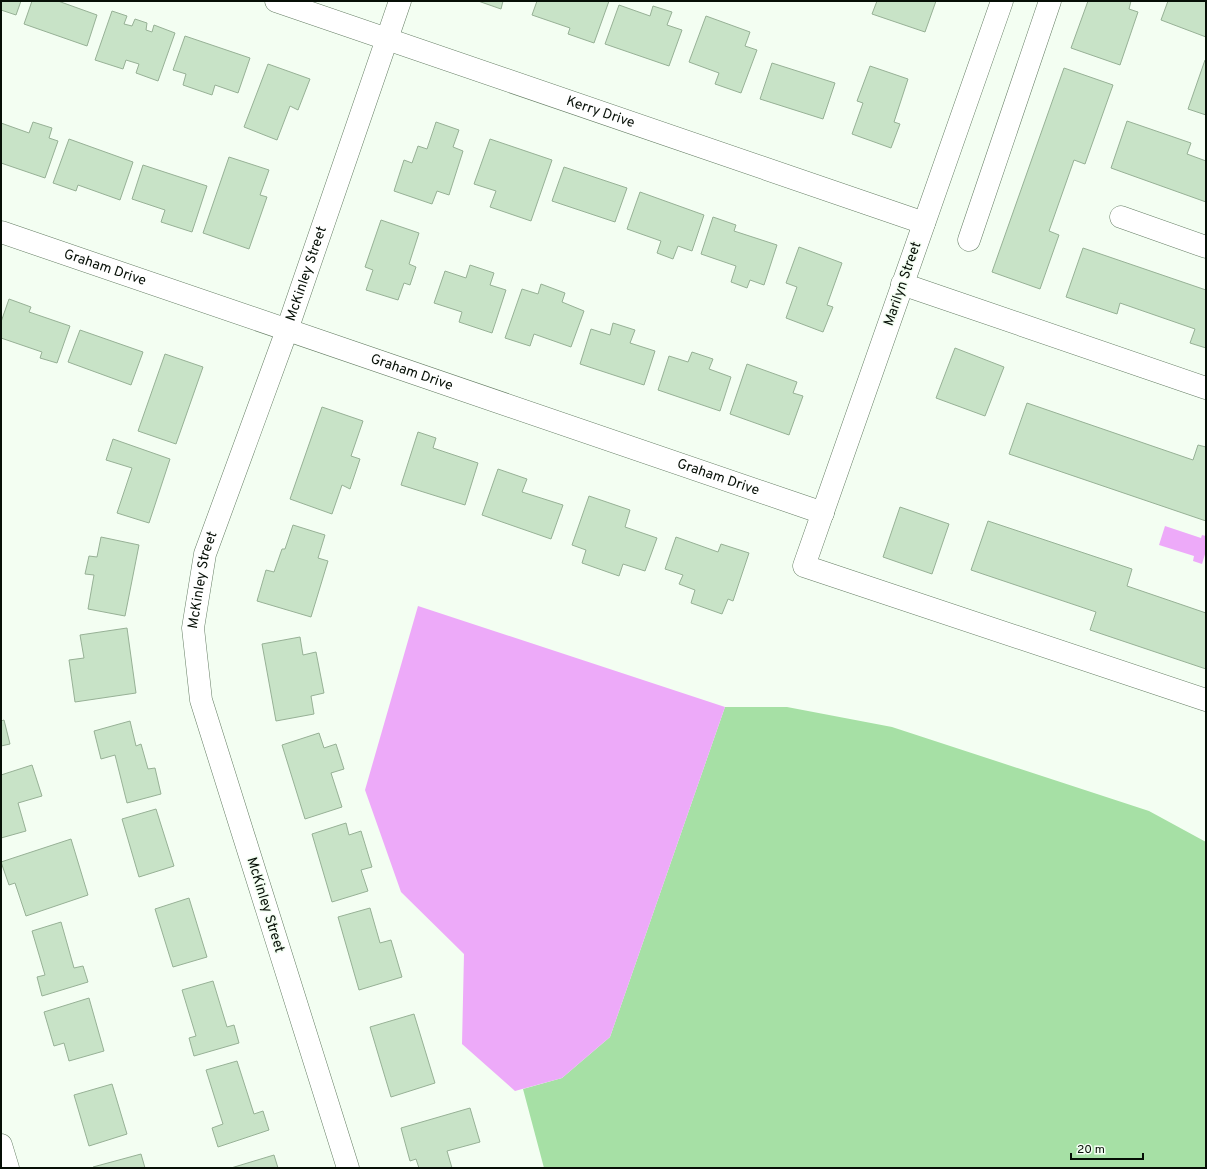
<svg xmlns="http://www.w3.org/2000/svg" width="1207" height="1169" font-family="Overpass,sans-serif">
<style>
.green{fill:#a6e0a5}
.water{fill:#edaaf9}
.building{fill:#c8e3c7;stroke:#97b196}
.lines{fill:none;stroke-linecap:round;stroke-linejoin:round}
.street-casing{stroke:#657d64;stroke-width:23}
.secondary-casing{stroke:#657d64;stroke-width:23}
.street{stroke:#fff;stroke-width:22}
.secondary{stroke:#fff;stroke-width:22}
.labels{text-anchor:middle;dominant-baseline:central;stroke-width:3;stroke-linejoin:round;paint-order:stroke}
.street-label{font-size:14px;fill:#060f06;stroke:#f3fef2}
</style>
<rect width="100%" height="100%" fill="#f3fef2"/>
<path class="green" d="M725,707h62l105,20 257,84 57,31v326h-662l-21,-79 39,-11 48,-41z"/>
<g class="water">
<path d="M1165,526l36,12 1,-3 4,1v15l-4,13 -9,-3 1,-5 -35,-11z"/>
<path d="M418,606l307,101 -115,330 -48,41 -47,13 -53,-47 2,-90 -63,-62 -36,-102z"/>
</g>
<g class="building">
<path d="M1,1h20l-5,14 -15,-5z"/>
<path d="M32,1h26l39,14 -10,31 -63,-22z"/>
<path d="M478,1h25l-2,8z"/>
<path d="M537,1h72l-15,42 -26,-9 2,-6 -38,-13z"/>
<path d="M877,1h59l-11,31 -53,-18z"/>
<path d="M1088,1h43l-2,8 9,3 -18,53 -49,-17z"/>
<path d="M1168,1h38v36l-45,-17z"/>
<path d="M619,5l31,11 3,-10 19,6 -5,13 15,5 -13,36 -64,-22z"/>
<path d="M112,11l15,5 -3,8 8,2 3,-7 12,4 -1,7 6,2 2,-7 21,8 -17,48 -22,-8 3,-9 -13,-4 -3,9 -28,-9z"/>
<path d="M706,16l44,16 -5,14 12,4 -16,43 -26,-9 4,-11 -30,-11z"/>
<path d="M185,36l65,22 -12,35 -23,-8 -3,10 -29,-10 3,-11 -13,-4z"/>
<path d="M1205,60h1v55l-18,-6z"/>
<path d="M772,63l63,20 -12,36 -63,-20z"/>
<path d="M268,64l42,15 -12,31 -8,-4 -13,34 -33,-13z"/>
<path d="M870,66l38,13 -14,43 6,2 -9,24 -39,-14 11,-31 -6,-2z"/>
<path d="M1064,68l49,17 -28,79 -11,-4 -25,71 10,4 -19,54 -48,-17z"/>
<path d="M1127,121l64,22 -4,11 19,7v41l-95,-34z"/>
<path d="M33,122l19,6 -3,10 9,3 -13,37 -44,-15v-40l28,10z"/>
<path d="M436,122l23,8 -6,17 10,4 -14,44 -12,-4 -5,13 -38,-13 10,-31 8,3 6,-17 9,3z"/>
<path d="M69,139l64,23 -13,38 -42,-15 -2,6 -23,-8z"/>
<path d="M490,139l62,21 -21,61 -41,-14 6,-16 -22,-7z"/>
<path d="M229,157l40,13 -9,25 7,2 -18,52 -46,-16z"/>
<path d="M143,165l64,21 -15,46 -31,-10 4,-12 -33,-11z"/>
<path d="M564,167l63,21 -12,34 -63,-21z"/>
<path d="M640,192l64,23 -12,36 -14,-5 -5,13 -16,-6 4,-12 -34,-12z"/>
<path d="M713,217l23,8 -2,6 43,14 -13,40 -14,-5 -3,8 -16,-6 5,-16 -35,-12z"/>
<path d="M381,220l38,13 -10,31 7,3 -6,18 -6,-2 -6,17 -32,-10 7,-20 -8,-3z"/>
<path d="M799,247l43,16 -15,42 6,2 -10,25 -37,-14 11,-31 -11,-4z"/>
<path d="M1083,248l123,42v58l-16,-5 5,-14 -75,-26 -3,11 -51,-17z"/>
<path d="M470,265l24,8 -4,12 16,5 -14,43 -33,-11 3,-10 -28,-9 11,-32 21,7z"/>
<path d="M541,284l24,9 -3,9 22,9 -13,36 -37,-13 -4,12 -25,-8 17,-49 16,5z"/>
<path d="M9,299l22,8 -2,5 41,14 -13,37 -17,-5 2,-6 -41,-14v-16z"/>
<path d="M613,323l22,7 -5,13 25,8 -11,34 -64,-21 11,-35 19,6z"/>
<path d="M80,330l63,22 -12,33 -63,-23z"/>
<path d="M955,348l49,19 -19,49 -49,-18z"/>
<path d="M692,352l21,7 -4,10 22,8 -11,34 -62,-21 11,-34 19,6z"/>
<path d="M165,354l38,13 -27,77 -38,-13z"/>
<path d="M747,364l50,18 -4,11 10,3 -14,39 -59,-21z"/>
<path d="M1027,403l166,57 5,-15 8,2v74l-197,-67z"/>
<path d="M322,407l41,14 -12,35 9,3 -10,30 -8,-4 -10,29 -42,-15z"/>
<path d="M418,432l18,6 -3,10 45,15 -13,42 -64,-20z"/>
<path d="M113,439l57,20 -21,64 -32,-10 15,-45 -26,-8z"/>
<path d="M498,469l29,10 -5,13 41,13 -12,34 -69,-24z"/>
<path d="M589,496l41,14 -5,17 32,11 -12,33 -22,-7 -4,12 -37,-13 4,-13 -14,-5z"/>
<path d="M900,507l49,17 -17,50 -49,-17z"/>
<path d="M988,521l144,48 -5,17 79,27v56l-116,-39 6,-18 -125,-42z"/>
<path d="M293,525l32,10 -7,23 10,3 -17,56 -54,-16 9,-31 8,2 8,-23h3z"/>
<path d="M101,537l38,8 -14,71 -37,-7 6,-34 -9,-1 4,-18 8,1z"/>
<path d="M676,537l42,15 3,-8 28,9 -16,48 -5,-2 -6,15 -31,-11 4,-13 -16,-6 4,-9 -18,-6z"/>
<path d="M127,628l9,65 -61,9 -6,-42 15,-2 -4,-23z"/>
<path d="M300,637l3,18 13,-3 8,41 -13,3 3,18 -38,7 -14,-77z"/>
<path d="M4,720l6,24 -9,2v-25z"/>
<path d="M130,721l6,25 5,-2 7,25 7,-1 6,26 -34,9 -12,-48 -14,4 -7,-28z"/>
<path d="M319,733l5,15 12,-4 8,25 -13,4 11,34 -37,12 -23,-74z"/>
<path d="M32,765l10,31 -24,7 8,28 -25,7v-63z"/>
<path d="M156,809l18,57 -35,11 -17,-58z"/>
<path d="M346,823l3,12 12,-4 11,36 -11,3 7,21 -36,11 -20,-68z"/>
<path d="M71,839l17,56 -62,21 -11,-33 -6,2 -8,-23z"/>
<path d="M189,898l18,59 -34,10 -18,-58z"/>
<path d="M370,908l10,35 11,-3 11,37 -43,13 -21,-73z"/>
<path d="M61,922l13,46 9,-2 5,16 -46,14 -5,-19 8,-2 -13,-44z"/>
<path d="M213,981l14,46 7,-2 5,18 -45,13 -5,-18 7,-2 -14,-46z"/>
<path d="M89,998l15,53 -35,10 -5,-18 -10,3 -10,-34z"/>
<path d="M414,1014l21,69 -44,14 -21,-70z"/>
<path d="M237,1061l17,53 9,-3 6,19 -51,17 -6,-19 11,-4 -17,-54z"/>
<path d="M112,1084l15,50 -38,12 -15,-51z"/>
<path d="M470,1108l10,34 -33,9 5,17h-33l-3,-9 -6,2 -9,-33z"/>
<path d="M141,1154l4,14h-52v-1z"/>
<path d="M274,1155l4,13h-47z"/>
</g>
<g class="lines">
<defs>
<g id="street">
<path id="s1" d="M276,1l648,222"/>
<path d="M1002,1l-198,565 402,134"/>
<path d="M1121,217l85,30"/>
<path id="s2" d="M1,232l822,281"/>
<path d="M969,240l81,-239"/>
<path d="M902,284l304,104"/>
<path id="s3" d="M348,1168l-147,-468 -8,-72 12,-74 82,-224 113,-329"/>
</g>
<path id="secondary" d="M1,1145l7,23"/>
</defs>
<use href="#street" class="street-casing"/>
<use href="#secondary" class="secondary-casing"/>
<use href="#street" class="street"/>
<use href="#secondary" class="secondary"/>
</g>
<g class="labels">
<g class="street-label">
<text stroke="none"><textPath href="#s1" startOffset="343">Kerry Drive</textPath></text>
<text stroke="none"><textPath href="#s2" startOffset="110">Graham Drive</textPath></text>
<text stroke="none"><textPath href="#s3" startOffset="936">McKinley Street</textPath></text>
<text transform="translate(903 284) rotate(-71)">Marilyn Street</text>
<text stroke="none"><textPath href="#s2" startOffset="434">Graham Drive</textPath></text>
<text stroke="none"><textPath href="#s2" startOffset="758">Graham Drive</textPath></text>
<text stroke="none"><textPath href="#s3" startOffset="612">McKinley Street</textPath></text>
<text transform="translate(265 905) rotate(73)">McKinley Street</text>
</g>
</g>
<rect width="1207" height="1169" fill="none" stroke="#060f06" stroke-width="4"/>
<path d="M1071 1153v6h72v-6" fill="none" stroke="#060f06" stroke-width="2"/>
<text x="1077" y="1153" font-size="12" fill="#060f06" stroke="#f3fef2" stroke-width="3" paint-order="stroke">20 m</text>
</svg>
